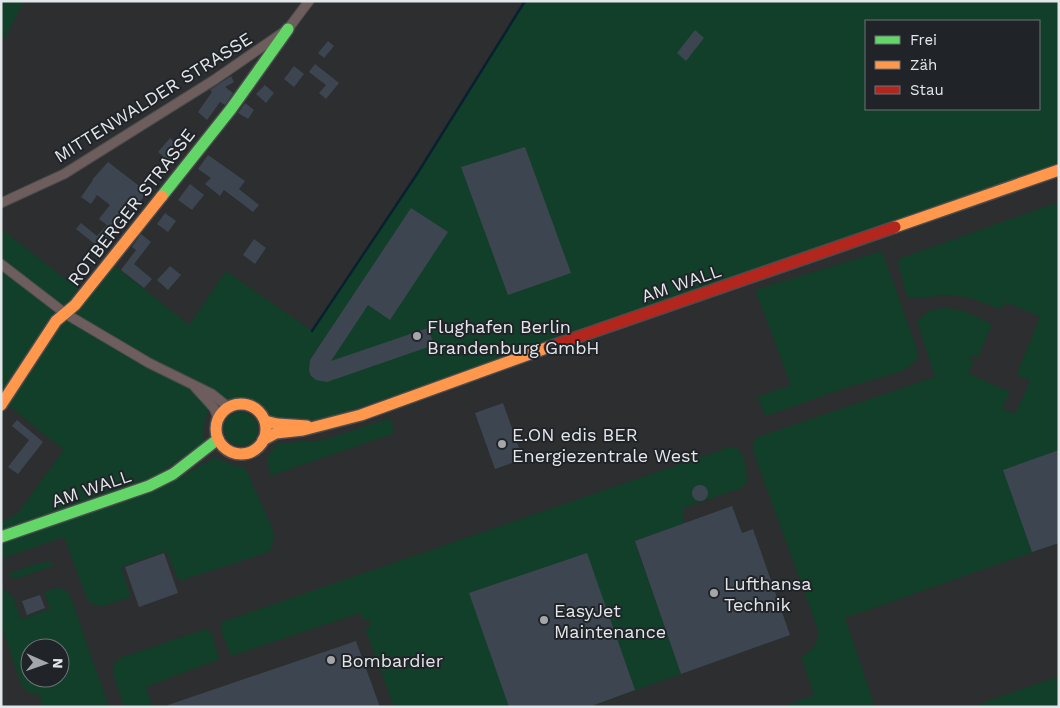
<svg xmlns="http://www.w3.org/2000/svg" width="1060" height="708" font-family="'Work Sans',sans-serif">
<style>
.green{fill:#123f29;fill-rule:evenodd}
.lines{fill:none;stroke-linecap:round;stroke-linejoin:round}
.stream{stroke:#092031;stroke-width:2.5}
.building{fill:#3d4650}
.street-casing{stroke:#4a4c4d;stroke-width:11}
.fast-casing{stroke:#4a4c4d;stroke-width:14}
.slow-casing{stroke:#4a4c4d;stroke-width:14}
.jam-casing{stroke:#4a4c4d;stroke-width:14}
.street{stroke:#6d5d5c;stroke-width:9}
.fast{stroke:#63d668;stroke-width:11}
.slow{stroke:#ff974d;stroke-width:11}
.jam{stroke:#b3261e;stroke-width:11}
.poi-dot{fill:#a4a6a9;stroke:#202428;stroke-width:2}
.labels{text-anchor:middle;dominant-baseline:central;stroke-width:4;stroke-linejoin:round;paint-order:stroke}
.street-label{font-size:18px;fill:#e4e7ea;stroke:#202428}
.poi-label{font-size:18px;fill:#e4e7ea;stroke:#202428;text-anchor:start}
</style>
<rect width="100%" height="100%" fill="#2c2e30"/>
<g class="green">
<path d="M1,1h23l-19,37 -4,2z"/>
<path d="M526,1h533v165l-738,255 -29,1 -20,-5 -8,-11 -22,-5 -15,1 -19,8 -5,20 2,12 -48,33 -156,57v-9l16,-9 47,-64 -60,-48 -3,3v-176l80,62 33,-26 75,60 37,-54 86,60 105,-157zM866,21h173v88h-173z"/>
<path d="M1059,202v341l-214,75 30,89h-93l32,-12 -13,-38c14,-9 16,-11 17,-27l-65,-179 2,-13 180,-61 -18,-56c4,-3 9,-8 13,-10 21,-9 45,4 62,14l-14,32 -7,-2 -2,4 5,2 -6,12 42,19 -8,16 13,6 15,-33 -13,-7 23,-57 -34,-15 -5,7c-17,-5 -36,-15 -54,-14 -14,0 -26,6 -40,1l-9,-33 3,-5 5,-2z"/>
<path d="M882,251l34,96 2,10 -5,7 -13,8 -49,14 -85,30 -9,-19 34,-12 -36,-95z"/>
<circle cx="241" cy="429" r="17"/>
<path d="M390,418l5,15 -125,43 -3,-20 7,-7 1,-5 49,-4z"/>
<path d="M736,447c9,7 11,23 11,35l-6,6 -57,20 -1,16 -48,18 46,132 -92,33h-195l-29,-79 6,-2 -2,-7 -6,1 -3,-7 -129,43 -10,-26 1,-8 505,-174z"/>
<path d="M215,457l19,9 11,1 29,66 -2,15 -6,5 -87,28 -13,-30 -45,16 10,30 -28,9 -10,-1 -6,-6 -23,-62 -63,22v-16l126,-42 40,-16z"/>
<path d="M49,562l4,2v2l-38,13 -7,-5 30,-11z"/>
<path d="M1,587l12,10 8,22 29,-10 -6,-17c10,-4 19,-7 26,3l39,112h-66l-5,-14 -6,2 -10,-9 -21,-61zM30,648h30v30h-30z"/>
<path d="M205,629l7,5 7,25 -73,28 6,20h-28l-11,-33v-9l7,-7z"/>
<path d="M1059,676v31h-88z"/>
</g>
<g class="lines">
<path class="stream" d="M312,331l105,-157 108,-173"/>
</g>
<g class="building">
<path d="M695,30l9,8 -18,23 -9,-8z"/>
<path d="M328,41l6,5 -10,12 -6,-5z"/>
<path d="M315,64l24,19 -13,16 -7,-6 7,-8 -17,-13z"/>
<path d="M294,66l10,8 -10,13 -10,-8z"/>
<path d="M231,76l3,6 -9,5 8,6 -8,12 -5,-3 -13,18 -9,-8 14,-20 -2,-2z"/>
<path d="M265,85l9,8 -8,10 -10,-9z"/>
<path d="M245,103l9,7 -6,9 -10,-6z"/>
<path d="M170,138l11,10 -11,14 -12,-10z"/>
<path d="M525,147l46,126 -63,22 -47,-128z"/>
<path d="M208,155l37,26 -6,8 20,16 -6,7 -29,-22 -4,6 -15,-12 6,-6 -13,-9z"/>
<path d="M108,162l39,30 -14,19 -1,-1 -6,8 -25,31 -25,-20 5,-6 16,13 10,-11 -8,-6 11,-14 -13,-10 -6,9 -10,-7 12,-17h-1z"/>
<path d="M190,184l14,11 -12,15 -14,-10z"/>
<path d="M411,208l37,24 -58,88 -22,-15 -37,56 97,-33 6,17 -107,37 -11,-2 -5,-4 -2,-6 1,-10z"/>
<path d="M165,213l11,8 -8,11 -11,-8z"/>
<path d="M141,234l10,8 -17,22 18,15 -8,9 -23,-18 15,-20 -4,-3z"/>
<path d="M254,239l12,9 -11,16 -12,-9z"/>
<path d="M170,266l11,9 -13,15 -11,-10z"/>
<path d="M503,403l20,56 -28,10 -20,-56z"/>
<path d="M17,420l26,22 -25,32 -10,-7 21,-27 -17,-14z"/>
<path d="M1059,450v93l-27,9 -29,-82z"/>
<circle cx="700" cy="493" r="8"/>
<path d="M732,506l10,27 11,-4 37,106 -109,39 -46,-133z"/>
<path d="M164,553l14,40 -39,14 -14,-40z"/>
<path d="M587,553l48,137 -46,17h-80l-40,-114z"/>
<path d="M40,595l5,13 -18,7 -5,-14z"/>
<path d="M356,641l24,66h-212v-2z"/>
</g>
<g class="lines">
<defs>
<g id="street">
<path d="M1,203l63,-29 150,-94 74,-51 21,-28"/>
<path d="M1,264l65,50 83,49 63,31 16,13"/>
<path d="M195,387l19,21 4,10"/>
</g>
<g id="fast">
<path d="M162,196l69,-87 57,-80"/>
<path d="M1,537l148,-51 24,-12 45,-35"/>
</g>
<g id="slow">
<path d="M895,227l164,-57"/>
<circle cx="241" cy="429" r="25"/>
<path d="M1,405l55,-84 19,-16 87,-109"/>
<path d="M265,421l12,3 30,2"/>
<path d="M263,440l13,-7 27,-3 58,-15 188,-68"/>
</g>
<path id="jam" d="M549,347l346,-120"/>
</defs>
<use href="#street" class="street-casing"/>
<use href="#fast" class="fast-casing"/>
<use href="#slow" class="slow-casing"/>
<use href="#jam" class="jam-casing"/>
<use href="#street" class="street"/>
<use href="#fast" class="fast"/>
<use href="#slow" class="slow"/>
<use href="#jam" class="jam"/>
</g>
<g class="poi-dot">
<circle cx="417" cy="336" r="5"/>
<circle cx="502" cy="444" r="5"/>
<circle cx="714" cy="593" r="5"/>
<circle cx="544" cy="620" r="5"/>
<circle cx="331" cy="660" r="5"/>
</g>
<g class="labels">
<g class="street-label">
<text transform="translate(153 97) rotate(-32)">MITTENWALDER STRASSE</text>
<text transform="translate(131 207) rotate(-52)">ROTBERGER STRASSE</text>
<text transform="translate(681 283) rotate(-19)">AM WALL</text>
<text transform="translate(91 488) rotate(-19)">AM WALL</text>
</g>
<g class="poi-label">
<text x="427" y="326">Flughafen Berlin<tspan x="427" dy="21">Brandenburg GmbH</tspan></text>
<text x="512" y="434">E.ON edis BER<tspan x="512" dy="21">Energiezentrale West</tspan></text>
<text x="724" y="583">Lufthansa<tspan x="724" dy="21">Technik</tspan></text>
<text x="554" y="610">EasyJet<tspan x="554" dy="21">Maintenance</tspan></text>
<text x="341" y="660">Bombardier</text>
</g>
</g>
<rect width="1060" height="708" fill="none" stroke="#e4e7ea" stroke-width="5"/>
<rect x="865" y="20" width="175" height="90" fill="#202428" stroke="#6e7276"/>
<rect x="875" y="36" width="25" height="8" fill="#63d668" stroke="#6e7276"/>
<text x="910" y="45" font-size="15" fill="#e4e7ea">Frei</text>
<rect x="875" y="61" width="25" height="8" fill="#ff974d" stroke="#6e7276"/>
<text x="910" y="70" font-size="15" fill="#e4e7ea">Zäh</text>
<rect x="875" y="86" width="25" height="8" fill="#b3261e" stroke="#6e7276"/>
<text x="910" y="95" font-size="15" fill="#e4e7ea">Stau</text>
<g transform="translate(45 663) rotate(92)"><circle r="24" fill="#202428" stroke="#6e7276"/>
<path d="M0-4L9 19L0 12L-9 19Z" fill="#a4a6a9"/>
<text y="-8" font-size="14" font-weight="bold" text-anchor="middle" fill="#e4e7ea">N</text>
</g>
</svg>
